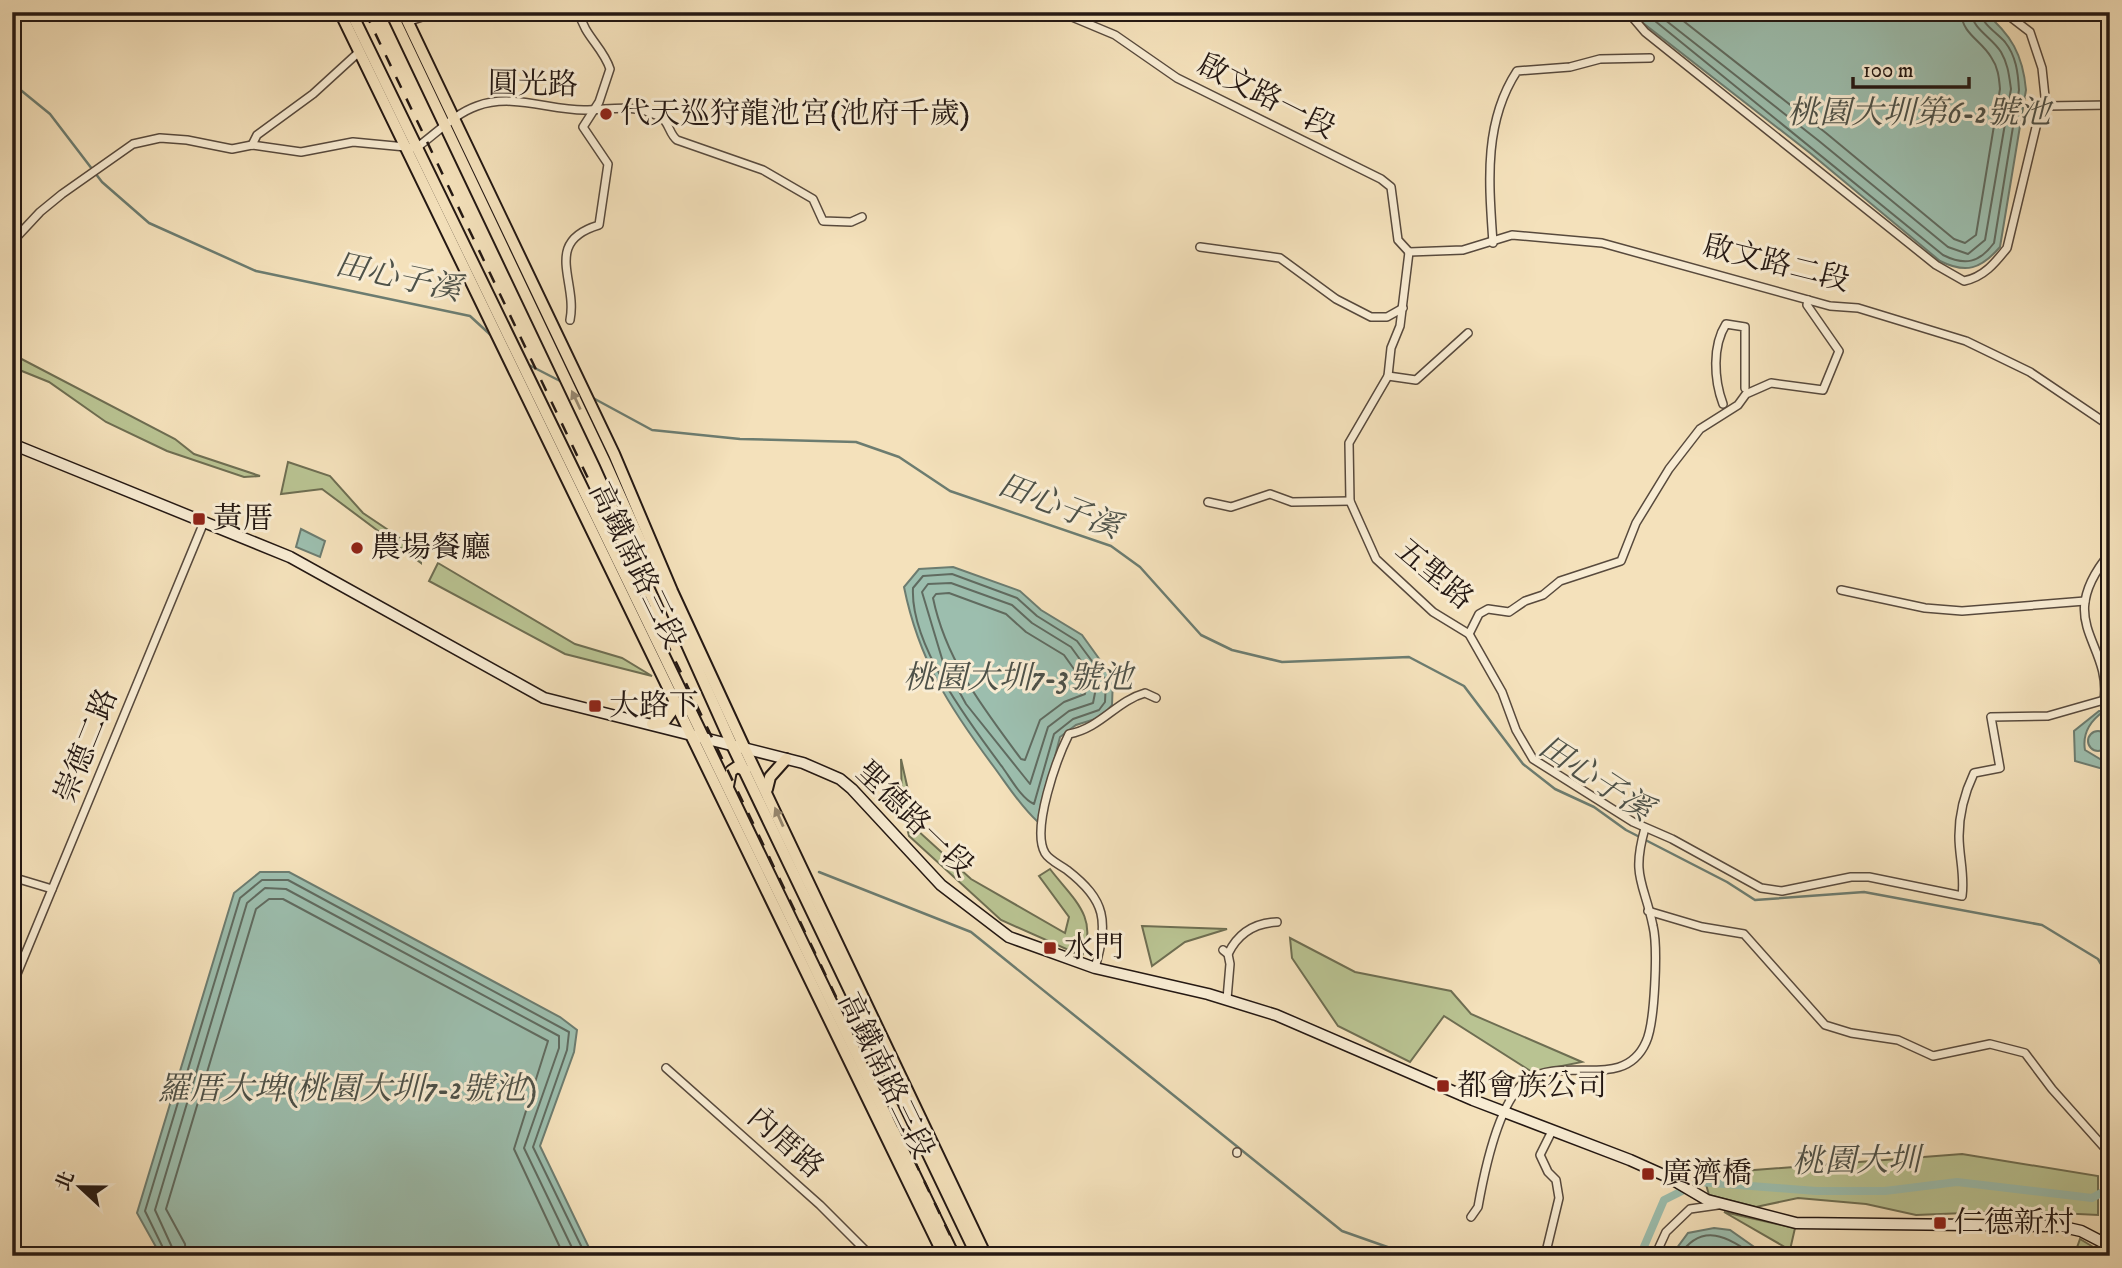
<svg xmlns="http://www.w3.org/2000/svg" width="2122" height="1268" font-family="'IM FELL DW Pica','Noto Serif TC',serif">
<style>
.green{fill:#b9c392;stroke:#6e6e52;stroke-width:2}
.water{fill:#9cbeae;stroke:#6c7c70;stroke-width:2}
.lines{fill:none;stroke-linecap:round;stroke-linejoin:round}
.shore{stroke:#606b60;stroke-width:2}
.stream{stroke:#6c7c70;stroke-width:2.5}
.canal{stroke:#9cbeae;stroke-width:8}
.street-casing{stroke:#584a3d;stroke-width:10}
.secondary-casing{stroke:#241813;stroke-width:13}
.primary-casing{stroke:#241813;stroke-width:14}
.street{stroke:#f8ecd3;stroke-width:7}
.secondary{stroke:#f8ecd3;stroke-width:10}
.primary{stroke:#f4e1bb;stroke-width:10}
.rail{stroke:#241813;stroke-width:2.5;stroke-dasharray:12 12;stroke-linecap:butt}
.oneway{fill:#96876f}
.poi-dot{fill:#8f2418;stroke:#f8ecd3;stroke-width:2.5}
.labels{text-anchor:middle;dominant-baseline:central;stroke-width:6;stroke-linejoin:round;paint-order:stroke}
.street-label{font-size:30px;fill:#241813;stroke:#f8ecd3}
.poi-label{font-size:30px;fill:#241813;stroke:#f8ecd3;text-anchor:start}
.water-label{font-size:32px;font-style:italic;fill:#4e5249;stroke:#f8ecd3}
</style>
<rect width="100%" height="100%" fill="#f4e1bb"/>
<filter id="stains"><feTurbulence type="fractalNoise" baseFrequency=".00286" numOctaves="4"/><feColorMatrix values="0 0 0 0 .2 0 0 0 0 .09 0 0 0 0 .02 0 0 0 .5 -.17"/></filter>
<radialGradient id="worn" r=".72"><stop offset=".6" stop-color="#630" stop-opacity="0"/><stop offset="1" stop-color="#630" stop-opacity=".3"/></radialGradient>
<g class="green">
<path d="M12,354l163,85 19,15 66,22 -16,1 -77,-26 -61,-29 -57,-40 -37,-15z"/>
<path d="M288,462l42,14 33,37 58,39v11l-99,-74 -41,5z"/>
<path d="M438,563l137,81 47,14 30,18 -87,-22 -136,-73z"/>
<path d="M901,759l16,71 54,49 94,54 4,-16 -30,-41 11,-7c23,30 49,48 32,87l-81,-36 -92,-84 -7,-29z"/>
<path d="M1142,926l85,3 -42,13 -33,24z"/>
<path d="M1290,938l65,34 96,19 20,23 111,48 -50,10 -88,-56 -34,46 -72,-36 -46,-68z"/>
<path d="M1962,1154l136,22v39l-83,-4 -99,4 -50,-11 -68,-6 -42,9 -47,-12 -6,-21z"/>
<path d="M1724,1212l71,16 -5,22z"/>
<path d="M2080,1239l28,17h-34z"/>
</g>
<g class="water">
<path d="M1635,12h349c27,22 39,43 42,78l-26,157c-19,22 -34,27 -60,14l-130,-108 -167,-130z"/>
<path d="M301,529l24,12 -5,16 -24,-10z"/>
<path d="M953,567l67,24 21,19 41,25 31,43 -1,27 -10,12 -26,8 -16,12 -22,85c-17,-15 -30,-36 -44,-55 -44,-59 -75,-106 -90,-180l15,-18z"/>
<path d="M2099,711h5c-14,10 -22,22 -19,39l25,15v6l-35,-10 -1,-30z"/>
<circle cx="2098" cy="741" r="10"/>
<path d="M260,872h29l271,145 17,13 -3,22 -34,94 53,110h-432l-24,-43 97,-320z"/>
<path d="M1714,1228l16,2 37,26h-96l17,-23z"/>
</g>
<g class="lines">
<g class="shore">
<path d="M1644,12l299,243c22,11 36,8 51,-12l25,-153c-1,-18 -3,-34 -14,-48 -8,-9 -23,-18 -25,-30"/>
<path d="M1655,12l164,129 129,106 20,7 17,-14 26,-151c-2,-14 -3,-25 -10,-37 -9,-15 -28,-22 -30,-40"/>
<path d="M1672,12l154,121 128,106 11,4 11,-8 24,-146c-1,-12 -2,-22 -9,-32 -10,-17 -29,-23 -30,-45"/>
<path d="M952,574l65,24 20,18 40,25 29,39 -1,22 -6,8 -26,9 -19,15 -20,70c-12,-5 -23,-25 -31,-36 -33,-44 -93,-123 -90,-180l10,-12z"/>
<path d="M951,583l61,22 20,18 39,24 26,36 -4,20 -24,8 -21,16 -18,57 -64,-80 -23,-42 -21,-70 6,-8z"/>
<path d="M949,593l57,21 20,18 38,23 22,31 -1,8 -21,8 -24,18 -15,40 -4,-1c-37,-50 -75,-98 -88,-161l3,-4z"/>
<path d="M167,1256l-22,-45 95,-313 22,-18h26l281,152 -2,18 -34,97 53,109"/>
<path d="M176,1256l-21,-46 92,-307 18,-15 21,1 273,147v12l-35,100 52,108"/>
<path d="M186,1256l-1,-12 -19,-35 90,-300 13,-10h14l265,142 -34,108 50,107"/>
<path d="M1679,1256c23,-35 49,-19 76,0"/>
</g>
<g class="stream">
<path d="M12,83l38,31 52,68 47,41 107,48 214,45 25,23"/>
<path d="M527,364l35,18"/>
<path d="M593,398l59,32 88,9 116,3 43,15 51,34 161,55 29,21 61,68 31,15 50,12 127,-5 55,29 59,78 32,25 39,18 32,23 101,52 28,18 109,-8 178,33 56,34 12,20"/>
<path d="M819,872l152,60 371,299 71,25"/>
</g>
<path class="canal" d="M1640,1256l24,-56 36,-18 116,9h69l72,-9 135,16 18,-10"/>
<defs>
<g id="street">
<path d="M1060,12l55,23 62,43 204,101 10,8 7,53 11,12"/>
<path d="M1628,12l17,20 291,233 28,16c20,-4 31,-18 43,-33l30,-125 9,-17 64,-1"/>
<path d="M2004,12l26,20 12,36 4,38"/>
<path d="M407,22l30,-10"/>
<path d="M252,145l5,-10 56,-41 46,-42"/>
<path d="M12,242l28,-30 22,-18 71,-50 27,-6 27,2 45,9 20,-4 49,7 52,-10 63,6c20,-14 38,-34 61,-42 35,-13 72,4 107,4 26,0 49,-7 74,6 12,5 10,17 19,24l86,30 50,29 10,22 28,1 11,-5"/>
<path d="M1493,243c-4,-59 -10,-120 24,-172l53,-4 30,-8 50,-1"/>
<path d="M1200,247l80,11 56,41 35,18h16l16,-9"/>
<path d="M1409,252l-9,74 -9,22 -3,28 -39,67 1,58 26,58 57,53 36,22 33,58 14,38 17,29 100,63 39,17 89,49 21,3 69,-14h18l93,19c3,-21 -3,-39 -3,-60 0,-21 6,-44 15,-63l26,-5 -9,-51 57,-1 56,-16c8,-58 -52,-77 6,-147"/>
<path d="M1409,252l54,-2 49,-15 90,8 228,63 28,2 108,33 64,31 80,54"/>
<path d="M570,320c8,-39 -28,-78 29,-95l9,-61 -25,-37 16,-25 11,-33c-7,-22 -26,-33 -31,-57"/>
<path d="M1388,376l28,4 52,-47"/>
<path d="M1723,404c-9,-24 -11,-58 3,-80l19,3v61"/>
<path d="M1208,502l23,5 39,-13 22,8 58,-1"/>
<path d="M1841,590l84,18 37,3 123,-10"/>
<path d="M1469,634l10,-20 9,-5 21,3 16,-11 18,-6 17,-14 61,-20 15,-38 33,-54 31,-40 38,-24 8,-11 25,-11 52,7 16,-39 -32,-46 1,-5"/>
<path d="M12,877l40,12"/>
<path d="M1648,911l54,16 42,7 81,91 26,8 47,7 35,16 57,-12 35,9 27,36 58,65"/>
<path d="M1223,950l5,4 2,10 -3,35"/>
<path d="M1228,954c10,-21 26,-31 49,-32"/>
<path d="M1095,968c13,-47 12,-67 -28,-98 -7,-5 -18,-10 -22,-17 -14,-24 12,-95 24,-119 32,-6 47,-33 76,-41l11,5"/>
<path d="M12,986l192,-464"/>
<path d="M666,1068l154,137 51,51"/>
<path d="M1237,1153v-1"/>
<path d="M1471,1217l7,-10c6,-34 20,-106 49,-127 37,-25 97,12 119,-38 9,-19 12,-95 7,-116 -9,-44 -22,-49 -8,-98"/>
<path d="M1545,1256l14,-58 -3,-18 -8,-8 -8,-17 12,-24"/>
<path d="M1655,1256l11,-24 24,-23 28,-4"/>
</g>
<path id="secondary" d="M12,444l278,113 254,141 259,65 37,16 12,10 89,96 68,52 86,31 113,26 68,21 197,85 157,60 38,17 39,23 89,23 263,3 22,5 29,15"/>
<g id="primary">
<path d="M340,12l604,1244"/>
<path d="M351,12c200,415 405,828 603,1244"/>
<path d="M391,12l214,450 127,283 245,511"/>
<path d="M403,12l211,442 58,137 73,158 241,507"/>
<path d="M652,724l12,-2 10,-14v-9"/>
<path d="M728,786l3,-15 6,-4 8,3"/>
<path d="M767,789l3,-12 16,-18"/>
</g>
</defs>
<use href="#street" class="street-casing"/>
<use href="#secondary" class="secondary-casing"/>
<use href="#primary" class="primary-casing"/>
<use href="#street" class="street"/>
<use href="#secondary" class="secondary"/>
<use href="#primary" class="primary"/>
<path class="rail" d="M365,12l595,1244"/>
</g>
<defs><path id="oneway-solid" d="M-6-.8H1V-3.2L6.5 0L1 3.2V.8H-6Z" transform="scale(1.75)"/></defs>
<g class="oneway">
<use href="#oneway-solid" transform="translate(576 400) rotate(-115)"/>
<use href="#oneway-solid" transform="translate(779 817) rotate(-114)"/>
</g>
<g class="poi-dot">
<circle cx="606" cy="114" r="7"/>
<rect x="192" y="512" width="14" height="14" rx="3.5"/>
<circle cx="357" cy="548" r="7"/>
<rect x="588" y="699" width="14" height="14" rx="3.5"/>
<rect x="1043" y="941" width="14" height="14" rx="3.5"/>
<rect x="1436" y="1079" width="14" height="14" rx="3.5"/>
<rect x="1641" y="1167" width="14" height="14" rx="3.5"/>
<rect x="1933" y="1216" width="14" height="14" rx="3.5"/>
</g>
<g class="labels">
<g class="street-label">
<text transform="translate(533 85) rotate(1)">圓光路</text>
<text transform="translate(1266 97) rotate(27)">啟文路一段</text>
<text transform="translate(1776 264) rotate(14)">啟文路二段</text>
<text transform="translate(636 566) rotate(64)">高鐵南路三段</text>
<text transform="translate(1434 575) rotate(40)">五聖路</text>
<text transform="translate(87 746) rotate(-68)">崇德二路</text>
<text transform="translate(914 820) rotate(44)">聖德路一段</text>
<text transform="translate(885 1076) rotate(64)">高鐵南路三段</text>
<text transform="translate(785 1143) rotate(42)">內厝路</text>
</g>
<g class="poi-label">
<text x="620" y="114">代天巡狩龍池宮(池府千歲)</text>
<text x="213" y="519">黃厝</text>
<text x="371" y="548">農場餐廳</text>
<text x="609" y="706">大路下</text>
<text x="1064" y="948">水門</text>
<text x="1457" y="1086">都會族公司</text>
<text x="1662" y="1174">廣濟橋</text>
<text x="1954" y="1223">仁德新村</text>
</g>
<g class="water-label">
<text x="1919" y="114">桃園大圳第6-2號池</text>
<text transform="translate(398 278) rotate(12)">田心子溪</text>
<text transform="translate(1059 507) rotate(21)">田心子溪</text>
<text x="1018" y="679">桃園大圳7-3號池</text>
<text transform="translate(1595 779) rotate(33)">田心子溪</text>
<text x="347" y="1090">羅厝大埤(桃園大圳7-2號池)</text>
<text transform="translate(1856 1162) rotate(-1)">桃園大圳</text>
</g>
</g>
<rect width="2122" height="1268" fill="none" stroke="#f4e1bb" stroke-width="42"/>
<rect x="14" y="14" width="2094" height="1240" fill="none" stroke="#241813" stroke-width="3.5"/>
<rect x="21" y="21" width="2080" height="1226" fill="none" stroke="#241813" stroke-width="2"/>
<g transform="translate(80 1187) rotate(292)" stroke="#f8ecd3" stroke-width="5" paint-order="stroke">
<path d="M0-5L12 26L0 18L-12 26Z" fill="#241813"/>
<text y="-10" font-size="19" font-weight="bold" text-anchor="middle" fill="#241813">北</text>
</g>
<path d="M1853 77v10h116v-10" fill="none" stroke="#241813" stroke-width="3.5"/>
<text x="1863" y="77" font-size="21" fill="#241813" stroke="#f8ecd3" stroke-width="5" paint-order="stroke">100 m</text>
<rect width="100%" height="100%" filter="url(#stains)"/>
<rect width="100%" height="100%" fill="url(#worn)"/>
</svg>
